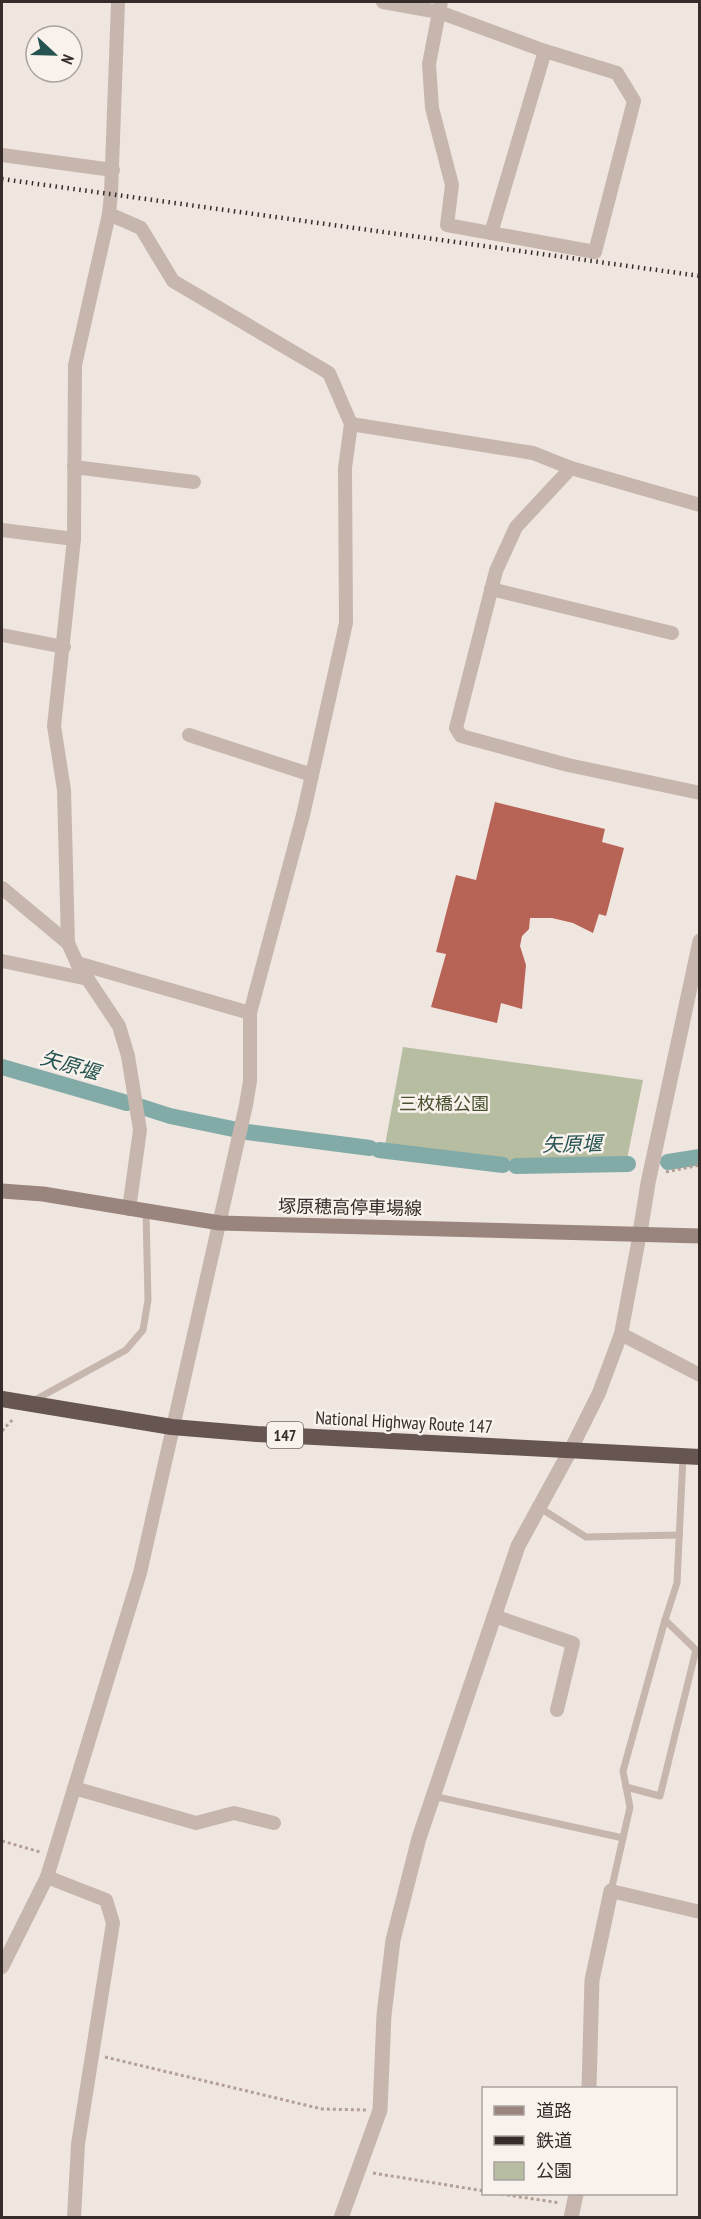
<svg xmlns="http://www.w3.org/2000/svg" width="701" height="2219" font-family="'PT Sans Narrow','Noto Sans JP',sans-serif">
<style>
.green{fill:#b7bda1}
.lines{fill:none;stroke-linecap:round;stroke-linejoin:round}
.canal{stroke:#82aaa7;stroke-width:16}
.building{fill:#b76356}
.path{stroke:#b2a097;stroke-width:3;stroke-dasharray:3 3;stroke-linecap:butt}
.service{stroke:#c7b6ad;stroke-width:7}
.minor{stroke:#c7b6ad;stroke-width:14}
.tertiary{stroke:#c7b6ad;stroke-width:15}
.secondary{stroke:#9a857e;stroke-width:15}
.trunk{stroke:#665550;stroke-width:16}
.rail{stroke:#362d2a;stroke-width:4.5;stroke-dasharray:1.5 4.5;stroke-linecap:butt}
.labels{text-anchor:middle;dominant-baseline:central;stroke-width:5;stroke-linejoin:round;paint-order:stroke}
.shield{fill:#f8f1ec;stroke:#706864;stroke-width:1.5}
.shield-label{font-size:16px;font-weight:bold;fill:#362d2a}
.park-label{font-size:18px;fill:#495131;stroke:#f8f1ec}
.street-label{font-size:18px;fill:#362d2a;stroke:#f8f1ec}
.water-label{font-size:20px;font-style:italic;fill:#255351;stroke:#f8f1ec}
</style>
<rect width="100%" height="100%" fill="#f0e6e0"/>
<path class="green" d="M403,1047l240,33 -16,79 -101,3 -141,-17z"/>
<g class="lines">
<g class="canal">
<path d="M2,1067l125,36"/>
<path d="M142,1107l28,9 63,13"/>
<path d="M247,1132l123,16"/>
<path d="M379,1150l124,15"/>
<path d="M668,1162l32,-5"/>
<path d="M516,1166l112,-2"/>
</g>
</g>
<path class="building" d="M495,802l110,27 -3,13 22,6 -18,68 -7,-2 -6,19 -20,-10 -21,-5h-22l-1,11 -7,7 -2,10 6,19 -4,44 -21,-6 -4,20 -66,-16 15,-53 -10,-2 20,-77 20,5z"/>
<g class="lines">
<g class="path">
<path d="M666,1172l34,-7"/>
<path d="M2,1431l12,-13"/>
<path d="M2,1841l38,11"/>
<path d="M105,2057l217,52 44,1"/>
<path d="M373,2173l111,18"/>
<path d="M501,2194l59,9"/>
</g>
<g class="service">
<path d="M33,1401l93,-51 17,-20 5,-30 -2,-88"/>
<path d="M540,1508l46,29 93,-2"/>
<path d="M626,1787l34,9 36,-146 -31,-30"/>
<path d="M433,1796l190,42"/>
<path d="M611,1891l19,-84 -7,-36 42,-151 12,-37 6,-126"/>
</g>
<g class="minor">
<path d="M118,2l-7,192 -2,20 -34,151 -1,174 -20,187 10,64 4,153 9,20 42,63 9,30 12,74 -11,79"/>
<path d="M383,2l56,10 106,39 72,22 17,28 -39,151 -148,-27 5,-40 -20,-77 -3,-44 12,-62"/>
<path d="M2,155l111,15"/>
<path d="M491,233l54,-182"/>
<path d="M351,424l182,29 38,15 129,37"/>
<path d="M74,467l120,15"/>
<path d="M571,468l-55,59 -20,44 -40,157 5,8 107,29 132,28"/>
<path d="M2,530l72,9"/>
<path d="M491,589l181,44"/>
<path d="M2,635l62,12"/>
<path d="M189,735l123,40"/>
<path d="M2,888l66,55"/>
<path d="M2,961l86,18"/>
<path d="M77,963l173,50"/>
<path d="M621,1334l79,41"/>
<path d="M570,1451l29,-58 22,-59 19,-101"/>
<path d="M494,1616l79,27 -16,67"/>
<path d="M74,1788l122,35 38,-10 40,10"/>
<path d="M47,1877l59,23 7,23 -35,221 -4,74"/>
<path d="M611,1891l89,21"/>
<path d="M2,1967l45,-90 93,-304 106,-468 4,-24v-68l53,-198 43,-192 -1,-155 6,-44 -22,-51 -156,-92 -32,-53 -32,-14"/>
</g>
<g class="tertiary">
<path d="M640,1233l8,-50 52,-242"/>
<path d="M589,2088l3,-108 19,-89"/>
<path d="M341,2218l39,-108 4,-95 9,-75 26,-102 99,-292 52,-95"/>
<path d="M571,2218l5,-24"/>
</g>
<path class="secondary" d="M2,1191l41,3 177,29 480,13"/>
<path class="trunk" d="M2,1399l170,28 85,7 443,23"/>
<path class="rail" d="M2,179l698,97"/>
</g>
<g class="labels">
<rect class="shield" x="267" y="1422" width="36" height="26" rx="4.5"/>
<g class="shield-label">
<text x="285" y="1435">147</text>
</g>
<g class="park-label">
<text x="444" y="1103">三枚橋公園</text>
</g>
<g class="street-label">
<text transform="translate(350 1207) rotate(1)">塚原穂高停車場線</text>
<text transform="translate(404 1422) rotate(3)">National Highway Route 147</text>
</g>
<g class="water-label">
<text transform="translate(70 1065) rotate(16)">矢原堰</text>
<text transform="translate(572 1144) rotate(-1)">矢原堰</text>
</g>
</g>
<rect width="701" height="2219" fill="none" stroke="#362d2a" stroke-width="6"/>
<rect x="482" y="2087" width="195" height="108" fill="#f8f1ec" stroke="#aaa39e" stroke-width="1.5"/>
<rect x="494" y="2106" width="30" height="9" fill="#9a857e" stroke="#aaa39e" stroke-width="1.5"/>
<text x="536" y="2117" font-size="18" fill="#362d2a">道路</text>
<rect x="494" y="2136" width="30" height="9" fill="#362d2a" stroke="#aaa39e" stroke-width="1.5"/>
<text x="536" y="2147" font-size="18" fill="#362d2a">鉄道</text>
<rect x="494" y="2162" width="30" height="18" fill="#b7bda1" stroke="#aaa39e" stroke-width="1.5"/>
<text x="536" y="2177" font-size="18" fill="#362d2a">公園</text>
<g transform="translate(54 54) rotate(112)"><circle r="28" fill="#f8f1ec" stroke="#aaa39e" stroke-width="1.5"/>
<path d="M0-4.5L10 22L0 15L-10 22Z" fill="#255351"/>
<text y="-9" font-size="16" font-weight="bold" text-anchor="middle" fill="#362d2a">N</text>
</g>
</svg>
